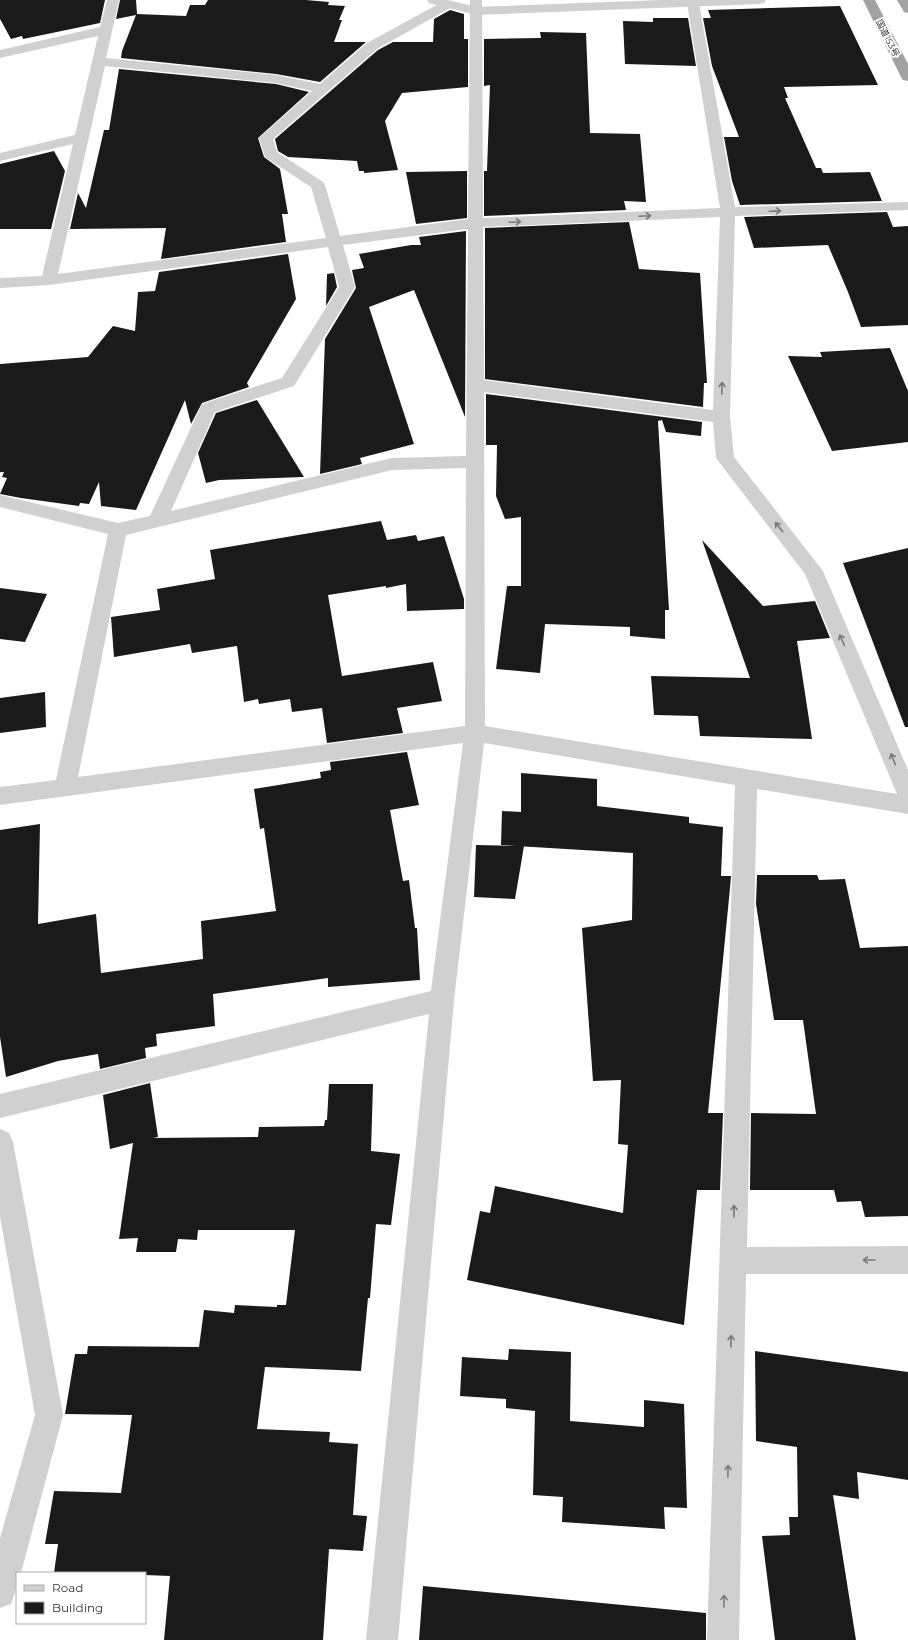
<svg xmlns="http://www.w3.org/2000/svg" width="908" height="1640" font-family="Montserrat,'Noto Sans JP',sans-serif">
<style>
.building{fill:#1a1a1a}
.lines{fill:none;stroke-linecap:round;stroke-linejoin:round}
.minor{fill:#d0d0d0;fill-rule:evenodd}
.tertiary{fill:#d0d0d0;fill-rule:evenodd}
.trunk{fill:#a2a2a2;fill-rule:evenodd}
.oneway{stroke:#7a7a7a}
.labels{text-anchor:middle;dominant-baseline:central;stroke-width:4;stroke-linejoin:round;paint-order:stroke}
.far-street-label{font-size:9px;fill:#333;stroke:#fff}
</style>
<rect width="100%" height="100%" fill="#fff"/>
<g class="building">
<path d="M0,0h105l-5,23 -77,16 -1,-3 -11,3 -11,-20z"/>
<path d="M120,0h16l1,14 49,2 4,-11h15l3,-5h98l23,2 -1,3 17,1 -6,14h3l-8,22h32l-46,40 -44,-8 -155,-16 1,-7 14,-36 -20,4z"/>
<path d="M840,6l38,79 -94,2 4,11h-3l31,70h5l2,5 47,-1 12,29 -142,4 -8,-24 -8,-44h15l-27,-71 -9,-48h8l-3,-8z"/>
<path d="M450,10l14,4v25h4v48l-66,6 -17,28 13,49 -34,3v-2h-5l-2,-10 -69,-4 -10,-6 -3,-12 103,-89 15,-8h40l1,-23z"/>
<path d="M653,18h35l8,48 -71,-2 -2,-43 30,1z"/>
<path d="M540,32l46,1 4,100 50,1 6,68 -22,-1 2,9 -142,6v-45h3l3,-86 -6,1v-47l57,-1z"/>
<path d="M119,69l157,15 33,8 -51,46 6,19 16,12 8,45h-6l4,28 -125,17 5,-31 -96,1 8,-36 8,15 18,-78h5z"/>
<path d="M54,151l11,20 -14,58h-51v-65z"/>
<path d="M467,171v47l-51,6 -10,-52z"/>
<path d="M887,212l6,15 15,-1v99l-47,2 -13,-35 -20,-47 -74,3 -10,-31z"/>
<path d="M629,222l10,47 61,4 7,110h-3l-1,24 -218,-28v-151z"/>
<path d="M466,231l-1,186 -51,-127 -45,17 45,137 -54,14 2,6 -42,10 5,-135 31,-51 -4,-18 12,-2 -5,-14 52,-9h10l-2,-8z"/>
<path d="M288,254l8,45 -49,84 2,4 -47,16 -11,21 -6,-24 -49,110 -35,-4 -2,-24 -10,22 -9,-1 -1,3 -58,-8 -21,-4 7,-16 -5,-1 2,-5h-4v-108l88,-7 25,-31 22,5 3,-39 17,-1 4,-19z"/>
<path d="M334,273l3,14 -11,19 1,-32z"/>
<path d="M890,348l18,43v51l-76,9 -44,-95 34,1 -2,-5z"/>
<path d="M486,394l216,28 -1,14 -35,-4 -4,-12 -4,1 11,189h-4v29l-35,-3v-9l-85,-3 -5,49 -44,-4 11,-83h14v-69l-16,2 -9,-23 1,-51h-11z"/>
<path d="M257,400l47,77 -85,3 -13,3 -8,-30 18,-40z"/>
<path d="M381,521l6,19 29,-5 2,6 26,-5 20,63v10l-57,2 -1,-27 -20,4v-2l-58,9 14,81 91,-14 9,39 -45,7 6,25 -76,10 -5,-35 -30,4 -2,-13 -31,5 -1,-5 -14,3 -7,-56 -45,7 -2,-9 -76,13 -3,-40 49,-7 -3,-21 58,-10 -5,-29z"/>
<path d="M702,540l61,66 52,-5 15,37 -33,3 15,98 -112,-3 -2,-20 -44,-1 -3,-39 99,2z"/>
<path d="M908,548v179h-3l-62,-164z"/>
<path d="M0,588l47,6 -22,48 -25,-3z"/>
<path d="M45,692l1,35 -46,6v-35z"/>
<path d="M407,752l12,53 -29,5 13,71 6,-1 6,48h2l3,52 -92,7v-9l-115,16 2,32 -59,8 1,12 -12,2 1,10 -46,11 -2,-15 -40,7 -52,16 -6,-40v-207l40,-6 -2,100 58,-10 5,59 102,-14 -2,-38 75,-10 -12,-83 -4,1 -6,-40 67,-11 -1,-6 11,-2 -1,-8z"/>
<path d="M521,773l76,6v27l92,11v6l34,4 -2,49h10l-1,12 -22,225h15l-3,77h-23l-13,135 -217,-45 13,-69 10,2 5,-27 128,27 5,-68 -10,-1 3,-64 -28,1 -11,-153 50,-8 1,-67 -132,-8 1,-34 19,1z"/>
<path d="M476,845l48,1 -9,53 -41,-2z"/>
<path d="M757,875h60l2,5 26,-1 15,69 48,-2v270l-43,1 -4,-16 -24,1 -3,-12h-84l1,-77 65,1 -13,-94h-29l-18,-116z"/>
<path d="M150,1083l8,54 -5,1 105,-1 1,-10 65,-1 1,-6h2l2,-36h44l-2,67 29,3 -9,71 -15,-1 -6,74h-2l-7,73 -96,-4 -8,62 73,3 -1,10 29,2 -5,71 14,1 -4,35 -34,-2 -6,91h-159l6,-64 -25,-1v-2h-91l4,-29h-13l9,-53 67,2 11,-78 -67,-1 10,-60h12l1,-8 111,1 5,-37 30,3 1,-8 42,2v-2h9l9,-75h-97l-1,10 -19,-1 -2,13h-40l2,-14 -19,1 14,-96 -23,6 -7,-54z"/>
<path d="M509,1349l62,3 -1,69 74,6v-27l40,4 3,104 -23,-1 1,22 -103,-7 1,-25 -30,-2 2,-84 -29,-3v-9l-46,-3 2,-39 46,3z"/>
<path d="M755,1351l153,21v108l-51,-8 2,27 -26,-4 23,145h-81l-13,-104 28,-1 -1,-18h9l-1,-70 -41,-6z"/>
<path d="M423,1586l283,27v27h-287z"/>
</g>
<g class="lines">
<g class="minor">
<path d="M107,0h12l-13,58 170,17 44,9 47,-41 75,-41h8l2,3 -2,3 -73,41 -104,90 4,13 46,30 2,3 15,51 128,-17 2,-219h12l1,218 237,-10 -33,-205 -2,-3h12l2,3 36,204 173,-5v8l-173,6 -5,201 4,40 89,114 85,199v44l-151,-25 -10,458 161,-1v28h-162l-7,366h-32l28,-855 -251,-42 -30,257 -56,640h-32l63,-626 -429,104v-24l431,-103 32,-248 -463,62v-18l56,-7 52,-246 -108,-27v-12l118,28 32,-7 52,-112 80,-26 57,-91 -11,-40 -279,38 -49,3v-10l42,-2 31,-132 -73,17v-8l75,-18 23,-99 -98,22v-8l100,-23zM105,66l171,17 36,8 -53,47 6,19 46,30 15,51 -268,36zM720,217l-7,193 -229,-30 -1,-153zM468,229l-2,227 -74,2 -221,53 44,-99 79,-26 61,-99 -12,-42zM484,392l229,30 3,36 3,4 86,112 92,220 -412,-68zM466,468l-1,258 -387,51 48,-242 266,-65z"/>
<path d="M0,1129l9,4 4,9 50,273 -42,158h-4v14l-6,17 -11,4v-70l35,-123 -35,-199z"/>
</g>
<path class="tertiary" d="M427,0h21l28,7 186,-7h104l-2,3 -4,1 -284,11 -47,-12z"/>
<g class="trunk">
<path d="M863,0h12l33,64v17l-5,-1 -2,-3z"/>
<path d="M897,0h11v13l-4,-1z"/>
</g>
</g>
<defs><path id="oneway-shaft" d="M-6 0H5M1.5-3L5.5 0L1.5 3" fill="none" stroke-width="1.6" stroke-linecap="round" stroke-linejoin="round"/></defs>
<g class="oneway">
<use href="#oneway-shaft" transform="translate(775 211) rotate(-2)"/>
<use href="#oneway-shaft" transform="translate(645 216) rotate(-3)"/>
<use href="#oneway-shaft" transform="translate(515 222) rotate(-3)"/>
<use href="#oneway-shaft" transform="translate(722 388) rotate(-88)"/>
<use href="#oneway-shaft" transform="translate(779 527) rotate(-128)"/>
<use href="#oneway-shaft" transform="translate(842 640) rotate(-113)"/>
<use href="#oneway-shaft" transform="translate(893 759) rotate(-113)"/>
<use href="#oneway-shaft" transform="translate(734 1211) rotate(-89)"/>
<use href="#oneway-shaft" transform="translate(869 1260) rotate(180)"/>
<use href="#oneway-shaft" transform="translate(731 1341) rotate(-89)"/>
<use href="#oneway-shaft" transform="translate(728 1471) rotate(-89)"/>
<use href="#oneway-shaft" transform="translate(724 1601) rotate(-89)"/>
</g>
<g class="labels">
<g class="far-street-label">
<text transform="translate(888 38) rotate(63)">国道153号</text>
</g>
</g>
<rect x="16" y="1572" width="130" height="52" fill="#ffffff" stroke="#adadad"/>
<rect x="24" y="1585" width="20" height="6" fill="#d0d0d0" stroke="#adadad"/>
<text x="52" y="1592" font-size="12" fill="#333333">Road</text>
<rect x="24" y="1602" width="20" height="12" fill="#1a1a1a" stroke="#adadad"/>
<text x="52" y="1612" font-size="12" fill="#333333">Building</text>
</svg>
